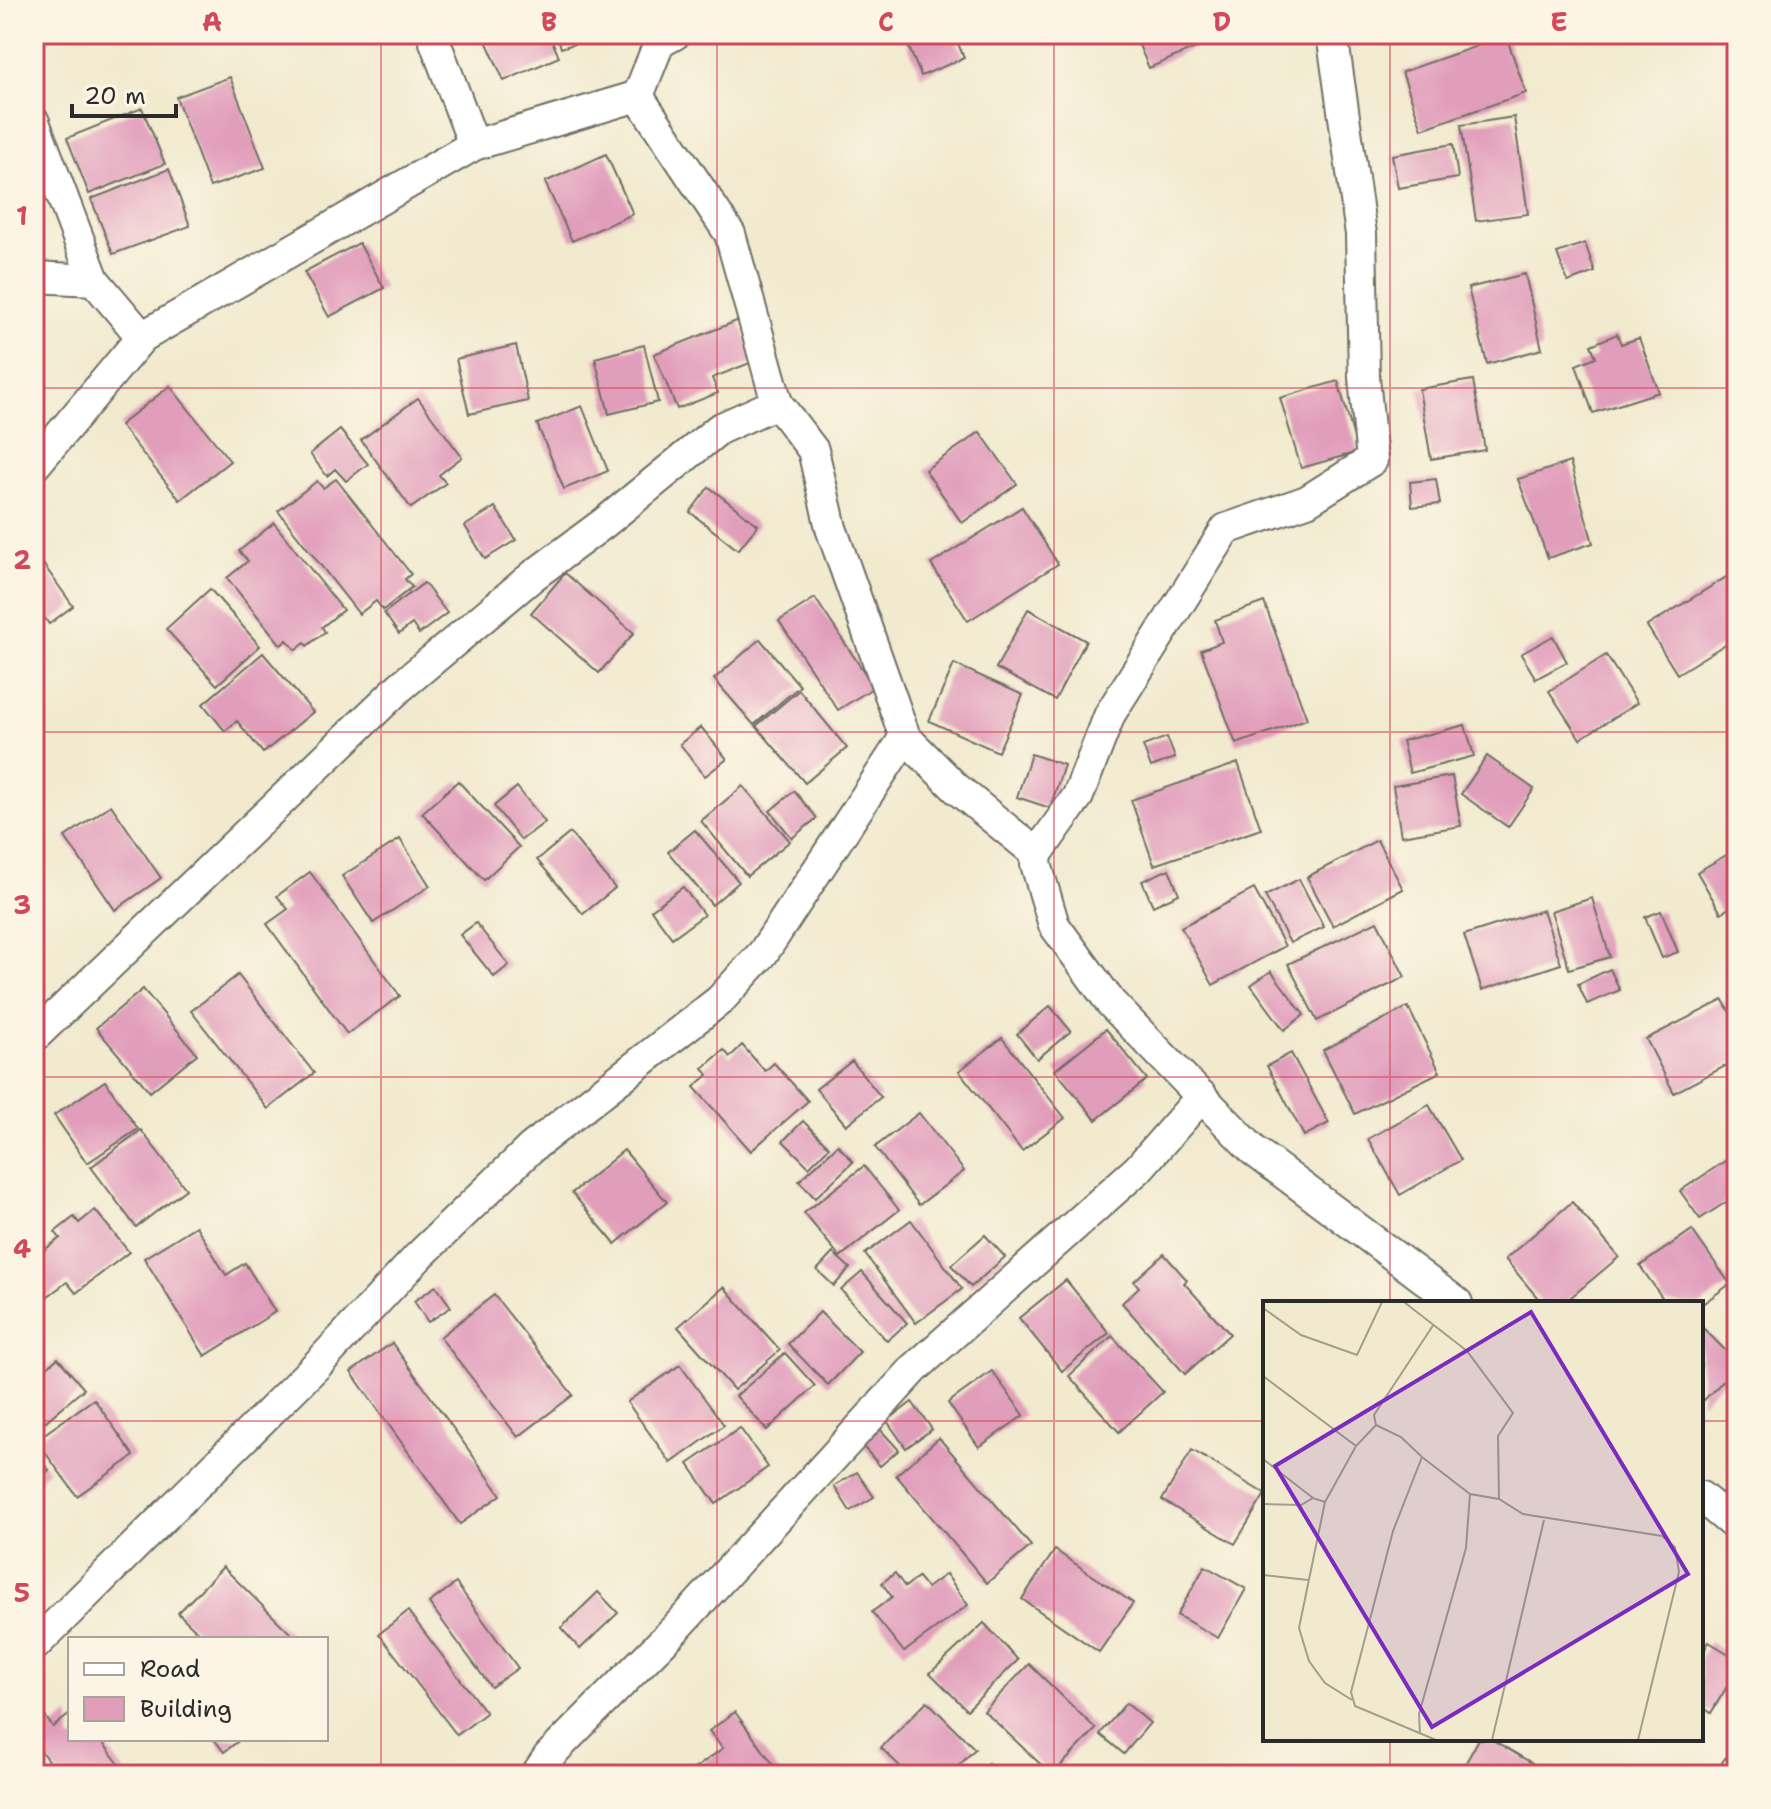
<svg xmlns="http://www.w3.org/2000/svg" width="1771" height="1809" font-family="'Shantell Sans',sans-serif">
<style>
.building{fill:#e19ebb}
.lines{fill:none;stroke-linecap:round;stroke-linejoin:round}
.street-casing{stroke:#706e64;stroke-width:34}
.street{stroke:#fff;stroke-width:30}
.grid{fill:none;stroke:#d1495b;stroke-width:2;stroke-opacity:0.55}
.inset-road{fill:none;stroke:#a29e8d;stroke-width:2}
.view{fill:#7b2cbf;fill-opacity:0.15;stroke:#7b2cbf;stroke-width:4}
.inset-edge{fill:none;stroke:#2b2b2b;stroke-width:4}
.neatline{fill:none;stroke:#d1495b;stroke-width:3}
.grid-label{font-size:26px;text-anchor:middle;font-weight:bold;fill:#d1495b}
</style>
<rect width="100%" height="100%" fill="#fcf5e5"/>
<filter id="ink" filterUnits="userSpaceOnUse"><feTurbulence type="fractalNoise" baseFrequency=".0125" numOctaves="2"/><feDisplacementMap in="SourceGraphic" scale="16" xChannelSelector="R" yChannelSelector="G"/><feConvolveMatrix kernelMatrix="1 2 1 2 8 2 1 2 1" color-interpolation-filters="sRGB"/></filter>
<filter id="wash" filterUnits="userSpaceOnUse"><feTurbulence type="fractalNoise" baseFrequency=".006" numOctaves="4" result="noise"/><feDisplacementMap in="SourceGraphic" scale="32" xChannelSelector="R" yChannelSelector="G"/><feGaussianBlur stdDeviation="1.8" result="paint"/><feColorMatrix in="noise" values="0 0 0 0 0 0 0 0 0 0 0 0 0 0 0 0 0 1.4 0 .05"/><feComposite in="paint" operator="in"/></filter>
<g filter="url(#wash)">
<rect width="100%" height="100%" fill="#f1eacf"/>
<g id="blocks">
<g class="building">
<path d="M483,34h66l10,23 -55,24z"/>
<path d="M557,34h31l2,5 -29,9z"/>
<path d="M903,34h51l10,24 -43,18z"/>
<path d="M1134,34h61l5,12 -51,22z"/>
<path d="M1506,36l20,57 -104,36 -20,-57z"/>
<path d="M230,77l35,91 -55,19 -34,-90z"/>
<path d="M142,108l23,56 -76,30 -22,-56z"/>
<path d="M1514,117l14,97 -52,7 -15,-96z"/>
<path d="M1453,144l5,34 -60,10 -6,-33z"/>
<path d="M606,154l27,60 -61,27 -27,-59z"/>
<path d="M169,169l21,57 -77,28 -22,-55z"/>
<path d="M359,243l25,45 -55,29 -25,-45z"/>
<path d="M1585,243l10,29 -27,10 -11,-29z"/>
<path d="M1525,274l17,75 -55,15 -19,-76z"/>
<path d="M739,320l16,41 -43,17 6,15 -41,16 -23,-55z"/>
<path d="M1617,334l4,10 18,-6 20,54 -66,21 -17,-48 20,-8 -5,-12z"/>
<path d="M516,345l12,56 -59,13 -13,-55z"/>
<path d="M644,345l14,57 -49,12 -14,-56z"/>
<path d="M1473,380l12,70 -54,9 -12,-70z"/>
<path d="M1338,381l20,71 -57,16 -21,-70z"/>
<path d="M170,386l60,75 -50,39 -60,-75z"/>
<path d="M418,398l44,59 -23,18 7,8 -35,25 -50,-68z"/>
<path d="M582,406l26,65 -44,18 -27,-65z"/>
<path d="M340,430l28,34 -22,17 -11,-12 -8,7 -17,-22z"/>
<path d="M980,432l37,52 -55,39 -37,-53z"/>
<path d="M1570,462l23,81 -45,15 -30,-79z"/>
<path d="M336,479l75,95 -6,5 7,8 -29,23 -7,-9 -17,13 -81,-103 39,-30 6,7z"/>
<path d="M1436,479l4,25 -28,3 -2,-25z"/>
<path d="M709,487l49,38 -20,25 -48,-38z"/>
<path d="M495,507l21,33 -31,19 -20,-33z"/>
<path d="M1022,507l36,57 -90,57 -37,-57z"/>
<path d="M274,523l69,87 -21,17 3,5 -18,14 -2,-3 -9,7 -9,-10 -6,5 -54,-67 21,-17 -9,-10z"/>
<path d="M34,551l39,55 -24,18 -15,-21z"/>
<path d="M565,573l69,60 -35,40 -68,-60z"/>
<path d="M1733,573l4,7v57l-60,37 -30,-48z"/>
<path d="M424,583l23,30 -28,21 -7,-10 -13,10 -15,-21z"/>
<path d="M210,589l50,57 -43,39 -51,-56z"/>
<path d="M815,598l59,89 -36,23 -59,-89z"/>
<path d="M1264,602l43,117 -71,25 -35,-94 21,-8 -7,-22z"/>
<path d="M1028,609l58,32 -31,59 -59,-32z"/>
<path d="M1553,636l14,26 -31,17 -15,-25z"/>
<path d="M760,639l40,47 -46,39 -40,-46z"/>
<path d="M263,653l50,59 -50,41 -26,-32 -12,10 -22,-27z"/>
<path d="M1606,655l31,48 -57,36 -31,-48z"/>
<path d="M954,664l69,31 -25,57 -69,-31z"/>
<path d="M799,690l48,58 -42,35 -49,-57z"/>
<path d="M1465,725l9,31 -64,17 -8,-32z"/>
<path d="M701,727l26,32 -22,17 -25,-32z"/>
<path d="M1167,737l8,21 -24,9 -8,-21z"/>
<path d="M1031,754l33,11 -14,43 -33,-11z"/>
<path d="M1487,756l47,33 -26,38 -47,-33z"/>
<path d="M1238,763l23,66 -107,36 -23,-65z"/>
<path d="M1452,776l9,50 -60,10 -8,-50z"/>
<path d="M458,781l61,66 -35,33 -62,-67z"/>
<path d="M743,786l47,55 -43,35 -46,-55z"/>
<path d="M517,787l28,35 -24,18 -27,-34z"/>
<path d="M794,791l23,27 -25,20 -22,-27z"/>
<path d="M111,805l50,73 -46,32 -50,-73z"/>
<path d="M695,830l44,52 -27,23 -44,-53z"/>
<path d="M570,833l45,55 -32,26 -46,-54z"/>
<path d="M400,839l30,47 -57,37 -31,-47z"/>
<path d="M1377,840l26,49 -70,37 -26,-49z"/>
<path d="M1737,849v54l-16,10 -24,-41z"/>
<path d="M1169,869l10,25 -26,12 -11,-25z"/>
<path d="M310,872l90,124 -53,38 -80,-110 21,-15 -11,-13z"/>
<path d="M1299,879l25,48 -34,16 -25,-47z"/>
<path d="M683,887l21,28 -32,23 -21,-28z"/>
<path d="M1254,889l31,57 -72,39 -32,-58z"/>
<path d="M1592,898l18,59 -41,12 -18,-58z"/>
<path d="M1543,910l18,54 -79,26 -18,-55z"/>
<path d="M1661,911l17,41 -16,6 -17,-41z"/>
<path d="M1377,921l28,56 -88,44 -29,-57z"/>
<path d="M476,923l33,42 -15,12 -34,-42z"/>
<path d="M1610,969l10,21 -33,14 -9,-20z"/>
<path d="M1271,971l33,44 -20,15 -33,-45z"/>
<path d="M238,975l76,98 -46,36 -77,-98z"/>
<path d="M143,989l54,65 -47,38 -54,-64z"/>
<path d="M1723,1000l14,25v35l-63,33 -28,-54z"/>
<path d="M1050,1006l21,25 -34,28 -20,-25z"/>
<path d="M1408,1007l32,65 -85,42 -32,-64z"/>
<path d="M1106,1029l41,50 -51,41 -41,-50z"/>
<path d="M1002,1038l63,80 -43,33 -63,-80z"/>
<path d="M742,1045l23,26 9,-8 34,38 -57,50 -57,-64 14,-12 -5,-7 21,-18 6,7z"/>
<path d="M1291,1053l38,70 -25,13 -37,-70z"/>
<path d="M852,1061l29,36 -35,28 -30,-36z"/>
<path d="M105,1081l33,48 -51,34 -33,-48z"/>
<path d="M1429,1105l32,55 -61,35 -32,-56z"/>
<path d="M919,1113l45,58 -45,34 -44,-58z"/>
<path d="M803,1121l26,26 -20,20 -26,-26z"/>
<path d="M141,1130l45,59 -50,38 -45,-60z"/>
<path d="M838,1145l15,17 -38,36 -16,-17z"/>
<path d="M624,1150l43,52 -52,42 -43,-51z"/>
<path d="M1737,1153v42l-37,24 -20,-28z"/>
<path d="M864,1166l35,44 -59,47 -36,-44z"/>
<path d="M1572,1202l47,55 -55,46h-22l-37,-44z"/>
<path d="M95,1210l34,42 -53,41 -9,-11 -23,17 -10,-13v-28l26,-20 -5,-6 19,-15 5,6z"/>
<path d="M911,1220l51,69 -46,34 -51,-69z"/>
<path d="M196,1226l30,49 19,-12 30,49 -70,44 -61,-98z"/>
<path d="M1692,1230l38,54 -29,21 -35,-2 -26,-37z"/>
<path d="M985,1235l20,22 -34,30 -20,-22z"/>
<path d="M833,1253l17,15 -16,18 -17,-16z"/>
<path d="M1164,1254l23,26 -3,3 46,51 -45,40 -63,-71 17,-16 -5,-6z"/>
<path d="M862,1272l45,51 -20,18 -46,-51z"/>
<path d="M1066,1280l43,53 -47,38 -43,-53z"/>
<path d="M436,1286l15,21 -23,15 -14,-21z"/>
<path d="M724,1287l56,63 -46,40 -56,-63z"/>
<path d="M494,1295l79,100 -55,42 -78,-100z"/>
<path d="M820,1312l40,40 -32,33 -40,-41z"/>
<path d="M1704,1329l33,33v5l-36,36v-71z"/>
<path d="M1112,1336l51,56 -44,40 -50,-56z"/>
<path d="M392,1343l109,152 -41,29 -109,-152z"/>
<path d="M785,1353l30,33 -48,44 -31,-34z"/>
<path d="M58,1358l26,31 -44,37 -6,-8v-40z"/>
<path d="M680,1365l44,60 -53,38 -44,-61z"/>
<path d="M992,1371l32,44 -45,32 -31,-44z"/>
<path d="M94,1399l40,57 -57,40 -41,-56z"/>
<path d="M912,1402l20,27 -26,19 -19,-27z"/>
<path d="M878,1427l21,23 -19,16 -20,-23z"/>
<path d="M740,1428l28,39 -52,37 -28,-40z"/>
<path d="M939,1438l92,108 -44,37 -91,-108z"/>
<path d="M1192,1450l73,44 -30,50 -73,-44z"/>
<path d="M34,1451l15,19 -15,13z"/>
<path d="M857,1472l17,25 -24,14 -16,-25z"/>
<path d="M1055,1550l78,53 -34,49 -77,-53z"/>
<path d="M1205,1566l41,23 -28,49 -41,-23z"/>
<path d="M223,1567l73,72h-91l-27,-26z"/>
<path d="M895,1573l10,14 13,-10 9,11 19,-14 22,31 -64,47 -32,-40 20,-15 -10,-14z"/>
<path d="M456,1583l62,85 -27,19 -62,-84z"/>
<path d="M598,1592l20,21 -38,36 -19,-21z"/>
<path d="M408,1611l78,102 -29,22 -78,-101z"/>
<path d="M984,1623l34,37 -51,50 -37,-37z"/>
<path d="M1709,1642l28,17v11l-26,43 -10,-7v-50z"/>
<path d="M1029,1664l67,65 -44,46 -68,-64z"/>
<path d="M927,1701l48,48 -25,26h-41l-28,-27z"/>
<path d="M1126,1703l24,20 -26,31 -24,-20z"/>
<path d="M735,1712l46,63h-95l37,-27 -14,-17z"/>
<path d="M70,1714v25h30l25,33 -66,3 -25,-33v-19l10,-8 9,12z"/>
<path d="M214,1739h27l-17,13z"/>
<path d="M1479,1739h12l61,36h-93z"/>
<path d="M988,1763l9,12h-24z"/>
</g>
</g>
</g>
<g filter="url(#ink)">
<use href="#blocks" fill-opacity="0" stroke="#706e64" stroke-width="2"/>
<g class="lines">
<defs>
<g id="street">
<path d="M432,34l42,111"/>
<path d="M675,34l-16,9 -21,53 92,138 47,169"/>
<path d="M1332,34l29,200 3,143 8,83 -65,41 -81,28 -116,185 -32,82 -41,58 -1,10 18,61 57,78 143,148 203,152"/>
<path d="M34,122l60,158"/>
<path d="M34,277l60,3 48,57"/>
<path d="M34,466l108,-129 332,-192 164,-49"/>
<path d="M34,1037l366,-350 134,-112 70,-52 115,-94 58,-26 36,47 18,78 74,209 51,51 81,66"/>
<path d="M1701,1497l36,30"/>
<path d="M34,1646l284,-282 101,-108 112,-108 189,-148 43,-47 142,-216"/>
<path d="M536,1775l13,-19 129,-130 237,-258 223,-199 64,-73"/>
<path d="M1733,1775l4,-6"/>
</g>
</defs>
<use href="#street" class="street-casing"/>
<use href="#street" class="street"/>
</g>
</g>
<path class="grid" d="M381,34v1741M717,34v1741M1054,34v1741M1390,34v1269M34,388h1703M34,732h1703M34,1077h1703M34,1421h1231M1701,1421h36M1390,1739v36"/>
<g transform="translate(1263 1301)">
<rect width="440" height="440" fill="#f1eacf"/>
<path class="inset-road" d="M141,1l63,49 46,62 -15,23 1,63M0,7l38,27 56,20 25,-53M0,75l93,70M159,156l-21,-20 -25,-12 -2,-10 60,-91M0,158l50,39M0,203l38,1 12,-7 12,4M0,274l45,5M89,399l-27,-17 -16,-22 -10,-33 26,-126 31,-56 20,-21M157,432l-1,-19 47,-166 4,-54M173,439l-81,-34 -4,-14 42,-161 29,-74 48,37 29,5 24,15 139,22 13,11 4,25 -41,168M229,439l52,-220"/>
<path class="view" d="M268,11l157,262 -256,153 -157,-261z"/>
<rect width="440" height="440" class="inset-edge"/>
</g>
<rect width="1771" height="1809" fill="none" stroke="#fcf5e5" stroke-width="88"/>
<rect x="68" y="1637" width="260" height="104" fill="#fcf5e5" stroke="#a8a49b" stroke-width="2"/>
<rect x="84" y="1663" width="40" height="12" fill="#ffffff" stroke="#a8a49b" stroke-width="2"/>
<text x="140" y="1677" font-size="24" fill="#2b2b2b">Road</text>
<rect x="84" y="1697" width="40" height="24" fill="#e19ebb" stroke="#a8a49b" stroke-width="2"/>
<text x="140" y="1717" font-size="24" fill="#2b2b2b">Building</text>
<path d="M72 104v12h104v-12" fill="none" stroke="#2b2b2b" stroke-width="4"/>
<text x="84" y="104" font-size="24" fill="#2b2b2b" stroke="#fcf5e5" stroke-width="6" paint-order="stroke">20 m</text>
<rect x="44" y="44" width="1683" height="1721" class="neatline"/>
<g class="grid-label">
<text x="212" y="31">A</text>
<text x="549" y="31">B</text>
<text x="886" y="31">C</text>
<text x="1222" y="31">D</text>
<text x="1559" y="31">E</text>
<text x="22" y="225">1</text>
<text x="22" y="569">2</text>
<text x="22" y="914">3</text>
<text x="22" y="1258">4</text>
<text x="22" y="1602">5</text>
</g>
</svg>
